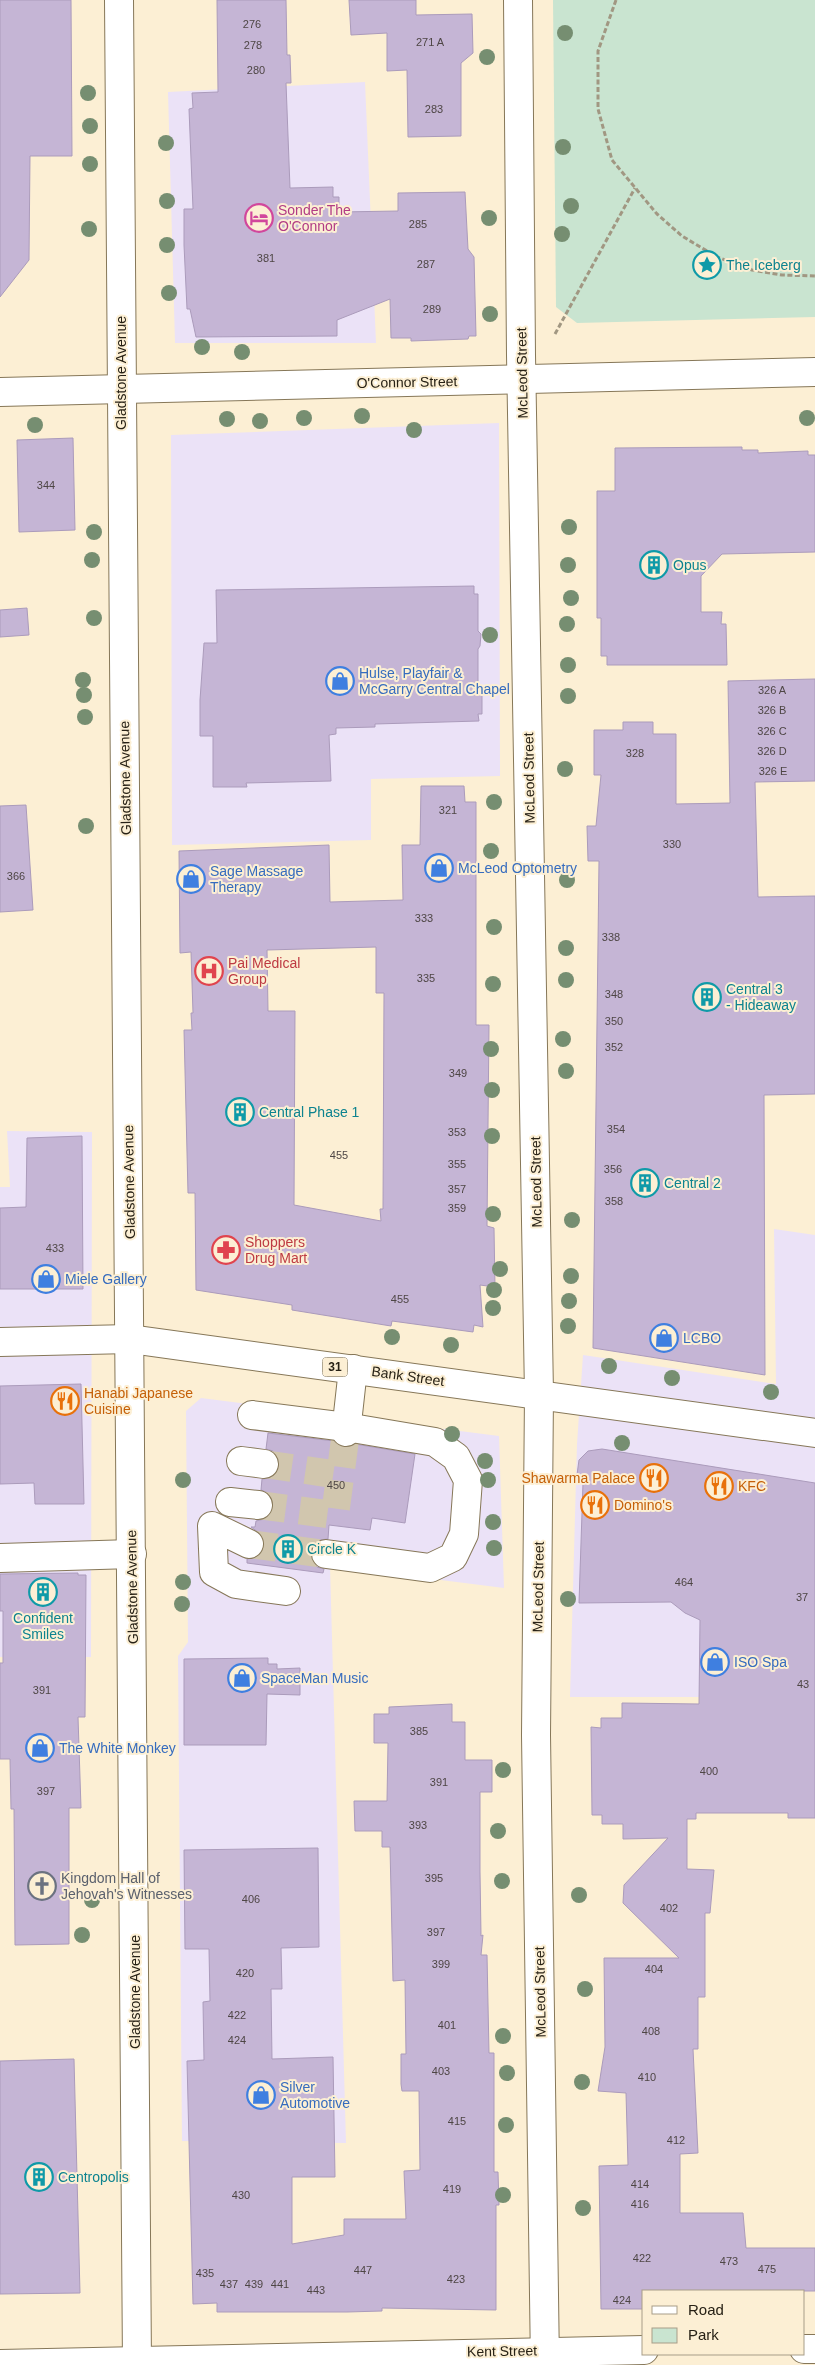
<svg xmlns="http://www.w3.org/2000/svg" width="815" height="2365" font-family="Helvetica,sans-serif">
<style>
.commercial{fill:#ebe2f7}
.green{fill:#c9e4d0}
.building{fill:#c5b5d5;stroke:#ab9bbb;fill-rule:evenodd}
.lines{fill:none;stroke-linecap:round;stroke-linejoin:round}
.minor-tunnel{stroke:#d1c6ae;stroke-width:28;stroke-dasharray:28 14;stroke-linecap:butt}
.minor-casing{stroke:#867758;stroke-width:30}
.major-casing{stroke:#867758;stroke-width:30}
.path{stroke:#a19782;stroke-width:3;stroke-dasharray:5 2.5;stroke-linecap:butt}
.minor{stroke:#fff;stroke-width:28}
.major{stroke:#fff;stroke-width:28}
.tree{fill:#768e71}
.labels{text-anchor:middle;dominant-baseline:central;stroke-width:4;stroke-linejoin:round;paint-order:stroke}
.number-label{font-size:11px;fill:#4e4645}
.shield{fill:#fcefd4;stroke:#675f4e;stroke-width:1}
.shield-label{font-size:12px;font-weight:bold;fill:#272115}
.hotel-label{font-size:14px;fill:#b23c85;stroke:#fcefd4;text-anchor:start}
.culture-label{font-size:14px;fill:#0d838f;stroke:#fcefd4;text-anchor:start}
.street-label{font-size:14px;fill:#272115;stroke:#fcefd4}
.shop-label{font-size:14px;fill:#366cbe;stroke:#fcefd4;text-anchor:start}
.health-label{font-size:14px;fill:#be3a42;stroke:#fcefd4;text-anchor:start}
.food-label{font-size:14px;fill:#c56008;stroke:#fcefd4;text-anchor:start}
.worship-label{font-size:14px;fill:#5b616d;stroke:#fcefd4;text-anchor:start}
</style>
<rect width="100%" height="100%" fill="#fcefd4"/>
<g class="commercial">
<path d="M365,82l11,261h-201l-7,-251z"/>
<path d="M499,423l1,353 -129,3v61l-199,5 -1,-410z"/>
<path d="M7,1131l85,1 -1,525h-91v-470h10z"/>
<path d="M774,1229l41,6v415l-29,47h-216l7,-253 6,-89 193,29z"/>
<path d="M201,1398l298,38 5,152 -174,-22 16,577 -164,-2 -4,-485 10,-14 -2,-231z"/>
</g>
<path class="green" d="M553,0h262v317l-238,6 -21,-16z"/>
<g class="building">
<path d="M0,0h71l1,156h-42l-1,104 -29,37z"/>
<path d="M217,0h69l1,55h3l1,28h-5l4,105 43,-1v10h6v15l59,-1v-18l67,-1 3,57 6,8 2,79h-7l-1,3 -57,2v-3h-20l-1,-39 -53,21v16l-141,1 -6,-28h-3l-3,-64v-36h9l-4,-100 4,-1 -1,-15 26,-1z"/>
<path d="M349,0h67v15l56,-1 1,39 -12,10v73l-53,1 -1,-67 -20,1v-38l-36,2z"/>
<path d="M73,438l2,92 -56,2 -2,-92z"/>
<path d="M742,447v3h16v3l50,-2v4h7v97l-93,2 -21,22v36h21l-1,12h5l1,41h-120v-9h-6v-38h-4v-127h18v-43z"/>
<path d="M474,586v8h4v37l3,3 -1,12 -2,3v37h4v28h-4l1,7 -104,3v3l-39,1v6l-7,1 2,46 -85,2 1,4h-34v-51h-13v-36l4,-57h13l-1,-53z"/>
<path d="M27,608l2,27 -29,2v-27z"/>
<path d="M815,679v102l-60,1 3,115 57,-1v198l-51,1 1,280 -172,-27 6,-487h-11l-1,-35h9l5,-51h-7v-45h29v-8h30v12h23v70l54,-1 -2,-122z"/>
<path d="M421,786h43l1,16h11v223h13l-2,201 7,2 1,59 -15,-2 3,42 -9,-2 -1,7 -81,-11 -1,5 -99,-16v-5l-96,-15 -1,-97h-7l-4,-163h8l-1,-17h2l-2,-61 -11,1 -1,-102 150,-6 1,57 73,-2 -1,-55h18zM376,947v46h8l-1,216h-3l1,12 -87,-16 1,-194h-27l-1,-61z"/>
<path d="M26,805l7,105 -33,2v-106z"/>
<path d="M82,1136l1,153h-83v-81l26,-1 1,-69z"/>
<path d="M81,1384l3,120h-49l-1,-21 -34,1v-98z"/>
<path d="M268,1433l66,8 10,6 11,-3 60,10 -10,69 -33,-5 -2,12 -41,-5 -1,14 -8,1 -6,4 -3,8 1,8 5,7 7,2 -1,4 -76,-10v-4l11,-2 5,-6 2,-8 -3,-8 -11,-8h4l1,-6 8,-2 6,-4 3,-8 -1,-9 -4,-5 -7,-3 1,-11 8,-1 7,-5 2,-7 -1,-8 -5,-7 -7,-2z"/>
<path d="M602,1449l213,34v335h-27v-5h-92v6h-9v50l27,1 -4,43h-5v84h-7v52h-5l5,104 -18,1v59h63l3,35h69v43h-171v18h-43l-2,-143 29,-1 -2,-72 -28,-2 7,-44 -1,-89h75l-56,-55 1,-18 44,-47 -45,1v-15h-21v-9h-10l-1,-88 10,1v-10h21v-15l77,1 1,-84 -15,-7 -14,-11 -92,1 4,-120 -7,-1 3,-22 9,-9z"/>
<path d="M78,1573v2h8l-1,142h-7l3,91h-12v136l-54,1 -1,-136h-3l-1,-50h-10v-96h3v-52h-3v-37z"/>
<path d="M268,1658v6h9v5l23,-1v27l-33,-1 -1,51h-82v-86z"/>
<path d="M452,1704v18h13v38h27v32h-12v80l1,64 2,-1 -2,20h6l2,98h5v119h4l1,33h-3v105l-114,-2v3l-35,1h-130v-9l-24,1 -6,-243 17,-1 -1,-58 7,-1 -1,-52h-24l-1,-99 134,-2 1,99 -38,1 1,41h-11l1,70 61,-2 2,120h-43v67l52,-9v-16h62l-2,-48 16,-1 -1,-79h-17l-1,-7v-30h5l-1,-74 -12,1 -3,-134h-8v-16h-27l-1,-30h33l1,-58h-14v-29h15v-7z"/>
<path d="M74,2059l6,234 -80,1v-233z"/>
</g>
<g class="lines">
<g class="minor-tunnel">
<path d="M264,1464l76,11"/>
<path d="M258,1505l77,10 11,-83"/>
<path d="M249,1544l77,10"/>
</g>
<defs>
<g id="minor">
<path d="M518,0l3,355 18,1039 -3,341 9,630"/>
<path d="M252,1415l94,12 89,15 21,15 12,23 -4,54 -11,23 -23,11 -104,-14"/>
<path d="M346,1432l7,-63"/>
<path d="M241,1461l23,3"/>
<path d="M230,1502l28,3"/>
<path d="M249,1544l-37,-18 2,46 22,12 50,7"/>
<path d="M0,1558l132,-4"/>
</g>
<g id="major">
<path d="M119,0l18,2365"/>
<path d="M0,392l815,-20"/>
<path d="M0,1342l130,-3 685,94"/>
<path d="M804,2349h11"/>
<path d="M0,2364l644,-14"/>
</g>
</defs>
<use href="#minor" class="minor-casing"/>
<use href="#major" class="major-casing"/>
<g class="path">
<path d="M616,0l-18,51v58l14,51 45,54 25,22 35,21 35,13 30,5 33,1"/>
<path d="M555,334l80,-146"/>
</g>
<use href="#minor" class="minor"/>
<use href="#major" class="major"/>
</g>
<g class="tree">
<circle cx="565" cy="33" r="8"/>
<circle cx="487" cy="57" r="8"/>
<circle cx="88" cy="93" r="8"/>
<circle cx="90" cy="126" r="8"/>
<circle cx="166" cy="143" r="8"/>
<circle cx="563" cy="147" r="8"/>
<circle cx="90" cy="164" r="8"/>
<circle cx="167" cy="201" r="8"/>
<circle cx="571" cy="206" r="8"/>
<circle cx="489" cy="218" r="8"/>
<circle cx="89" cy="229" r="8"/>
<circle cx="562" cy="234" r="8"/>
<circle cx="167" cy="245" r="8"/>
<circle cx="169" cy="293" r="8"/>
<circle cx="490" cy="314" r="8"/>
<circle cx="202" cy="347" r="8"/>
<circle cx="242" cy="352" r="8"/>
<circle cx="362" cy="416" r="8"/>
<circle cx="304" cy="418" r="8"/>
<circle cx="807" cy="418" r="8"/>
<circle cx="227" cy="419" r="8"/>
<circle cx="260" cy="421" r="8"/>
<circle cx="35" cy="425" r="8"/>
<circle cx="414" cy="430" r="8"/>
<circle cx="569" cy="527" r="8"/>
<circle cx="94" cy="532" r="8"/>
<circle cx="92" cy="560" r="8"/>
<circle cx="568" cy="565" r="8"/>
<circle cx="571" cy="598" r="8"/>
<circle cx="94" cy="618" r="8"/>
<circle cx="567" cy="624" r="8"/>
<circle cx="490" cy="635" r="8"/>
<circle cx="568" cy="665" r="8"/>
<circle cx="83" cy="680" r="8"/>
<circle cx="84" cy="695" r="8"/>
<circle cx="568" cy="696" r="8"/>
<circle cx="85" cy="717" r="8"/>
<circle cx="565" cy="769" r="8"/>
<circle cx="494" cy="802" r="8"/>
<circle cx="86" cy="826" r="8"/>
<circle cx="491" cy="851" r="8"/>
<circle cx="567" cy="880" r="8"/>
<circle cx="494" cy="927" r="8"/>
<circle cx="566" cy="948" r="8"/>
<circle cx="566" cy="980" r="8"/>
<circle cx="493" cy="984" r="8"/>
<circle cx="563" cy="1039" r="8"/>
<circle cx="491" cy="1049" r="8"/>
<circle cx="566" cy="1071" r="8"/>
<circle cx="492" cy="1090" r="8"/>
<circle cx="492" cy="1136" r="8"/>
<circle cx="493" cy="1214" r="8"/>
<circle cx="572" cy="1220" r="8"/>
<circle cx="500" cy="1269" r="8"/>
<circle cx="571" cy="1276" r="8"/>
<circle cx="494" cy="1290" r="8"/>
<circle cx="569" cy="1301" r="8"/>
<circle cx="493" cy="1308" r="8"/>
<circle cx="568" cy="1326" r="8"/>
<circle cx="392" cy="1337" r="8"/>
<circle cx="451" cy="1345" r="8"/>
<circle cx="609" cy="1366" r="8"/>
<circle cx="672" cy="1378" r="8"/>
<circle cx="771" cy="1392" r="8"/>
<circle cx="452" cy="1434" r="8"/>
<circle cx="622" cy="1443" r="8"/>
<circle cx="485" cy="1461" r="8"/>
<circle cx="183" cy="1480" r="8"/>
<circle cx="488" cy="1480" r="8"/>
<circle cx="493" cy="1522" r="8"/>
<circle cx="494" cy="1548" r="8"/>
<circle cx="183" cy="1582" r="8"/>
<circle cx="568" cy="1599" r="8"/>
<circle cx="182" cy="1604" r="8"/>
<circle cx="503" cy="1770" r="8"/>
<circle cx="498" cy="1831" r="8"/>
<circle cx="502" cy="1881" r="8"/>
<circle cx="579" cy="1895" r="8"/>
<circle cx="92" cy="1900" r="8"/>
<circle cx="82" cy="1935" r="8"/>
<circle cx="585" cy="1989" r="8"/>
<circle cx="503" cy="2036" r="8"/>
<circle cx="507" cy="2073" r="8"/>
<circle cx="582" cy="2082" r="8"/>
<circle cx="506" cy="2125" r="8"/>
<circle cx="503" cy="2195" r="8"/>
<circle cx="583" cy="2208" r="8"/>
</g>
<defs>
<symbol id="hotel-ring" viewBox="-11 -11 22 22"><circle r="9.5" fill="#fcefd4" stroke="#d1479c" stroke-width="1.5"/><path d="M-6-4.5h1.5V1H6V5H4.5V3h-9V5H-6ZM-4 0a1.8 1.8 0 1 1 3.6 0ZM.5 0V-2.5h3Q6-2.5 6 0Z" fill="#d1479c"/></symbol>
<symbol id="sight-ring" viewBox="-11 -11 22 22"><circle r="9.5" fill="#fcefd4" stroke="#0f9aa8" stroke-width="1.5"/><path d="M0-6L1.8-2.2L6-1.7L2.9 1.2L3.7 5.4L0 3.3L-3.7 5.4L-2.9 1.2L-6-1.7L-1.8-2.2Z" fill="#0f9aa8"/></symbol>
<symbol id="building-ring" viewBox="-11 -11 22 22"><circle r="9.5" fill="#fcefd4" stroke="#0f9aa8" stroke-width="1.5"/><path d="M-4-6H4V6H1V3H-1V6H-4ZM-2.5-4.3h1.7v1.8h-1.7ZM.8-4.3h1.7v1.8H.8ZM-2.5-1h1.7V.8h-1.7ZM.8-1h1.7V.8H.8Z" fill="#0f9aa8"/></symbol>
<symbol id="shop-ring" viewBox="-11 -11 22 22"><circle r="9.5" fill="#fcefd4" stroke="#3f7fe0" stroke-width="1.5"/><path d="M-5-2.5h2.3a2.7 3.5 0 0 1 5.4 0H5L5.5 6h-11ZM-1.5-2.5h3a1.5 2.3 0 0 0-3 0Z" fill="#3f7fe0"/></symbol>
<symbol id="hospital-ring" viewBox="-11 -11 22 22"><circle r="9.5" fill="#fcefd4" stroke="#e0444e" stroke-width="1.5"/><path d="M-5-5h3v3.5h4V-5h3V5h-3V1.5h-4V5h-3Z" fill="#e0444e"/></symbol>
<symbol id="pharmacy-ring" viewBox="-11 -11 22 22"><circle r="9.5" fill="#fcefd4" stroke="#e0444e" stroke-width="1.5"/><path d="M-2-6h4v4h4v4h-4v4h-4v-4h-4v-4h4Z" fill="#e0444e"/></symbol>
<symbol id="restaurant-ring" viewBox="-11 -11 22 22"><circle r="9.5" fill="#fcefd4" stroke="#e8710a" stroke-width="1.5"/><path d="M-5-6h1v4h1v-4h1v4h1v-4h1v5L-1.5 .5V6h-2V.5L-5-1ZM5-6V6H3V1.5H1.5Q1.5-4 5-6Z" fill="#e8710a"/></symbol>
<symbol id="church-ring" viewBox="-11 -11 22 22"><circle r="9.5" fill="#fcefd4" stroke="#6b7280" stroke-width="1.5"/><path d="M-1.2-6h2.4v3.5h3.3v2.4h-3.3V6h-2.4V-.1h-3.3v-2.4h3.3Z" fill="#6b7280"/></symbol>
</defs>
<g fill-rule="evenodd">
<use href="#hotel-ring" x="243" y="202" width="32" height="32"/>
<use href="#sight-ring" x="691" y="249" width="32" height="32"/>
<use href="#building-ring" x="638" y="549" width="32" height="32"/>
<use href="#shop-ring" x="324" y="665" width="32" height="32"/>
<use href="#shop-ring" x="423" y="852" width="32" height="32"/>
<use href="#shop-ring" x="175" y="863" width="32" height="32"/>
<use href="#hospital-ring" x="193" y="955" width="32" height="32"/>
<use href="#building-ring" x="691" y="981" width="32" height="32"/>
<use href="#building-ring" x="224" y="1096" width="32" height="32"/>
<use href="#building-ring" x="629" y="1167" width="32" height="32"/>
<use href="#pharmacy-ring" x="210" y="1234" width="32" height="32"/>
<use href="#shop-ring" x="30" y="1263" width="32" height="32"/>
<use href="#shop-ring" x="648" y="1322" width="32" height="32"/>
<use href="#restaurant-ring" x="49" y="1385" width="32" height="32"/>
<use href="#restaurant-ring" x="638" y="1462" width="32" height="32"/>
<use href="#restaurant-ring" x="703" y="1470" width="32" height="32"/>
<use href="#restaurant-ring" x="579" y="1489" width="32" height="32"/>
<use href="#building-ring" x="272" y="1533" width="32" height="32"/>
<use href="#building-ring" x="27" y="1576" width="32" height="32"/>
<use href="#shop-ring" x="699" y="1646" width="32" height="32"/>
<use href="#shop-ring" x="226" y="1662" width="32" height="32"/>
<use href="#shop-ring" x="24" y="1732" width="32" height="32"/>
<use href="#church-ring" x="26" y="1870" width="32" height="32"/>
<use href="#shop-ring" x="245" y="2079" width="32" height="32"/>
<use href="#building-ring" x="23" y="2161" width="32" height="32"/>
</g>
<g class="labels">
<g class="number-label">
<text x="252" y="24">276</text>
<text x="430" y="42">271 A</text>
<text x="253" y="45">278</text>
<text x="256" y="70">280</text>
<text x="434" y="109">283</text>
<text x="418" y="224">285</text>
<text x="266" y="258">381</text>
<text x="426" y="264">287</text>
<text x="432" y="309">289</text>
<text x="46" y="485">344</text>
<text x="772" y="690">326 A</text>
<text x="772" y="710">326 B</text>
<text x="772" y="731">326 C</text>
<text x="772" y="751">326 D</text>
<text x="635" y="753">328</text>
<text x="773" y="771">326 E</text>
<text x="448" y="810">321</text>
<text x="672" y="844">330</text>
<text x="16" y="876">366</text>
<text x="424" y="918">333</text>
<text x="611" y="937">338</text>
<text x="426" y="978">335</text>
<text x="614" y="994">348</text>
<text x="614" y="1021">350</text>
<text x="614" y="1047">352</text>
<text x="458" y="1073">349</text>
<text x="616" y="1129">354</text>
<text x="457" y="1132">353</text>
<text x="339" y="1155">455</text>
<text x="457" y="1164">355</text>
<text x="613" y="1169">356</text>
<text x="457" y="1189">357</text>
<text x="614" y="1201">358</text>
<text x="457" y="1208">359</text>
<text x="55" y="1248">433</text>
<text x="400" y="1299">455</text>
<text x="336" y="1485">450</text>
<text x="684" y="1582">464</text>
<text x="802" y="1597">37</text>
<text x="803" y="1684">43</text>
<text x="42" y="1690">391</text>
<text x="419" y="1731">385</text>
<text x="709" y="1771">400</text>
<text x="439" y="1782">391</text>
<text x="46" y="1791">397</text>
<text x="418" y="1825">393</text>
<text x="434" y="1878">395</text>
<text x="251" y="1899">406</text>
<text x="669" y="1908">402</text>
<text x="436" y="1932">397</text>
<text x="441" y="1964">399</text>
<text x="654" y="1969">404</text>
<text x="245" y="1973">420</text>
<text x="237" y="2015">422</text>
<text x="447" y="2025">401</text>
<text x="651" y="2031">408</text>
<text x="237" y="2040">424</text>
<text x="441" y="2071">403</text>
<text x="647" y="2077">410</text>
<text x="457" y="2121">415</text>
<text x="676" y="2140">412</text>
<text x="640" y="2184">414</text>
<text x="452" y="2189">419</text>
<text x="241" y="2195">430</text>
<text x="640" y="2204">416</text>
<text x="642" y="2258">422</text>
<text x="729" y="2261">473</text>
<text x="767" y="2269">475</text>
<text x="363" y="2270">447</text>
<text x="205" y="2273">435</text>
<text x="456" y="2279">423</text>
<text x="229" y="2284">437</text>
<text x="254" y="2284">439</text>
<text x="280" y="2284">441</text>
<text x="316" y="2290">443</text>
<text x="622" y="2300">424</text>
</g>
<rect class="shield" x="322.5" y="1357.5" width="25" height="19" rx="4"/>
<g class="shield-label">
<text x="335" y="1367">31</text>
</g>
<g class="hotel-label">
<text x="278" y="210">Sonder The<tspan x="278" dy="16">O'Connor</tspan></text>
</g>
<g class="culture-label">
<text x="726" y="265">The Iceberg</text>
<text x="673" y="565">Opus</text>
<text x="726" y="989">Central 3<tspan x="726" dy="16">- Hideaway</tspan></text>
<text x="259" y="1112">Central Phase 1</text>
<text x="664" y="1183">Central 2</text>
<text x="307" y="1549">Circle K</text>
<text x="43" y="1618" text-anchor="middle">Confident<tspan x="43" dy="16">Smiles</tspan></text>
<text x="58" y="2177">Centropolis</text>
</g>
<g class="street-label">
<text transform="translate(121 373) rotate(-90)">Gladstone Avenue</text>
<text transform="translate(522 373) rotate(-91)">McLeod Street</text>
<text transform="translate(407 382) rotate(-1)">O'Connor Street</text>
<text transform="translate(125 778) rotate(-91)">Gladstone Avenue</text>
<text transform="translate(529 778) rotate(-91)">McLeod Street</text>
<text transform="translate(129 1182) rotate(-91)">Gladstone Avenue</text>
<text transform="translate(536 1182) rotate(-91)">McLeod Street</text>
<text transform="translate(408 1376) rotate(8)">Bank Street</text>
<text transform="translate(132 1587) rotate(-91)">Gladstone Avenue</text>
<text transform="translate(538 1587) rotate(-89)">McLeod Street</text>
<text transform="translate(135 1992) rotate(-90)">Gladstone Avenue</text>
<text transform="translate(540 1992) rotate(-91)">McLeod Street</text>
<text transform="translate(502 2351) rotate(-1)">Kent Street</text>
</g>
<g class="shop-label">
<text x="359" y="673">Hulse, Playfair &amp;<tspan x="359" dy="16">McGarry Central Chapel</tspan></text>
<text x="458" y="868">McLeod Optometry</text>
<text x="210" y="871">Sage Massage<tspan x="210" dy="16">Therapy</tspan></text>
<text x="65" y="1279">Miele Gallery</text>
<text x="683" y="1338">LCBO</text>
<text x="734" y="1662">ISO Spa</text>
<text x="261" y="1678">SpaceMan Music</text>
<text x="59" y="1748">The White Monkey</text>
<text x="280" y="2087">Silver<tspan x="280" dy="16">Automotive</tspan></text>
</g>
<g class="health-label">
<text x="228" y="963">Pai Medical<tspan x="228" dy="16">Group</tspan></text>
<text x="245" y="1242">Shoppers<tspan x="245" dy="16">Drug Mart</tspan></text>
</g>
<g class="food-label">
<text x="84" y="1393">Hanabi Japanese<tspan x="84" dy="16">Cuisine</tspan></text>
<text x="635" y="1478" text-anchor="end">Shawarma Palace</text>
<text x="738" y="1486">KFC</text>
<text x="614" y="1505">Domino's</text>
</g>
<g class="worship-label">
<text x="61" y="1878">Kingdom Hall of<tspan x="61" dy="16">Jehovah's Witnesses</tspan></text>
</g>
</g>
<rect x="642" y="2290" width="162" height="65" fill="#fcefd4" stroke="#a79d88"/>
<rect x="652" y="2306" width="25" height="8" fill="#ffffff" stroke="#a79d88"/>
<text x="688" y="2315" font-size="15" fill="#272115">Road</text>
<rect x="652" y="2328" width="25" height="15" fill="#c9e4d0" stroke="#a79d88"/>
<text x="688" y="2340" font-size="15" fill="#272115">Park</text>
</svg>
